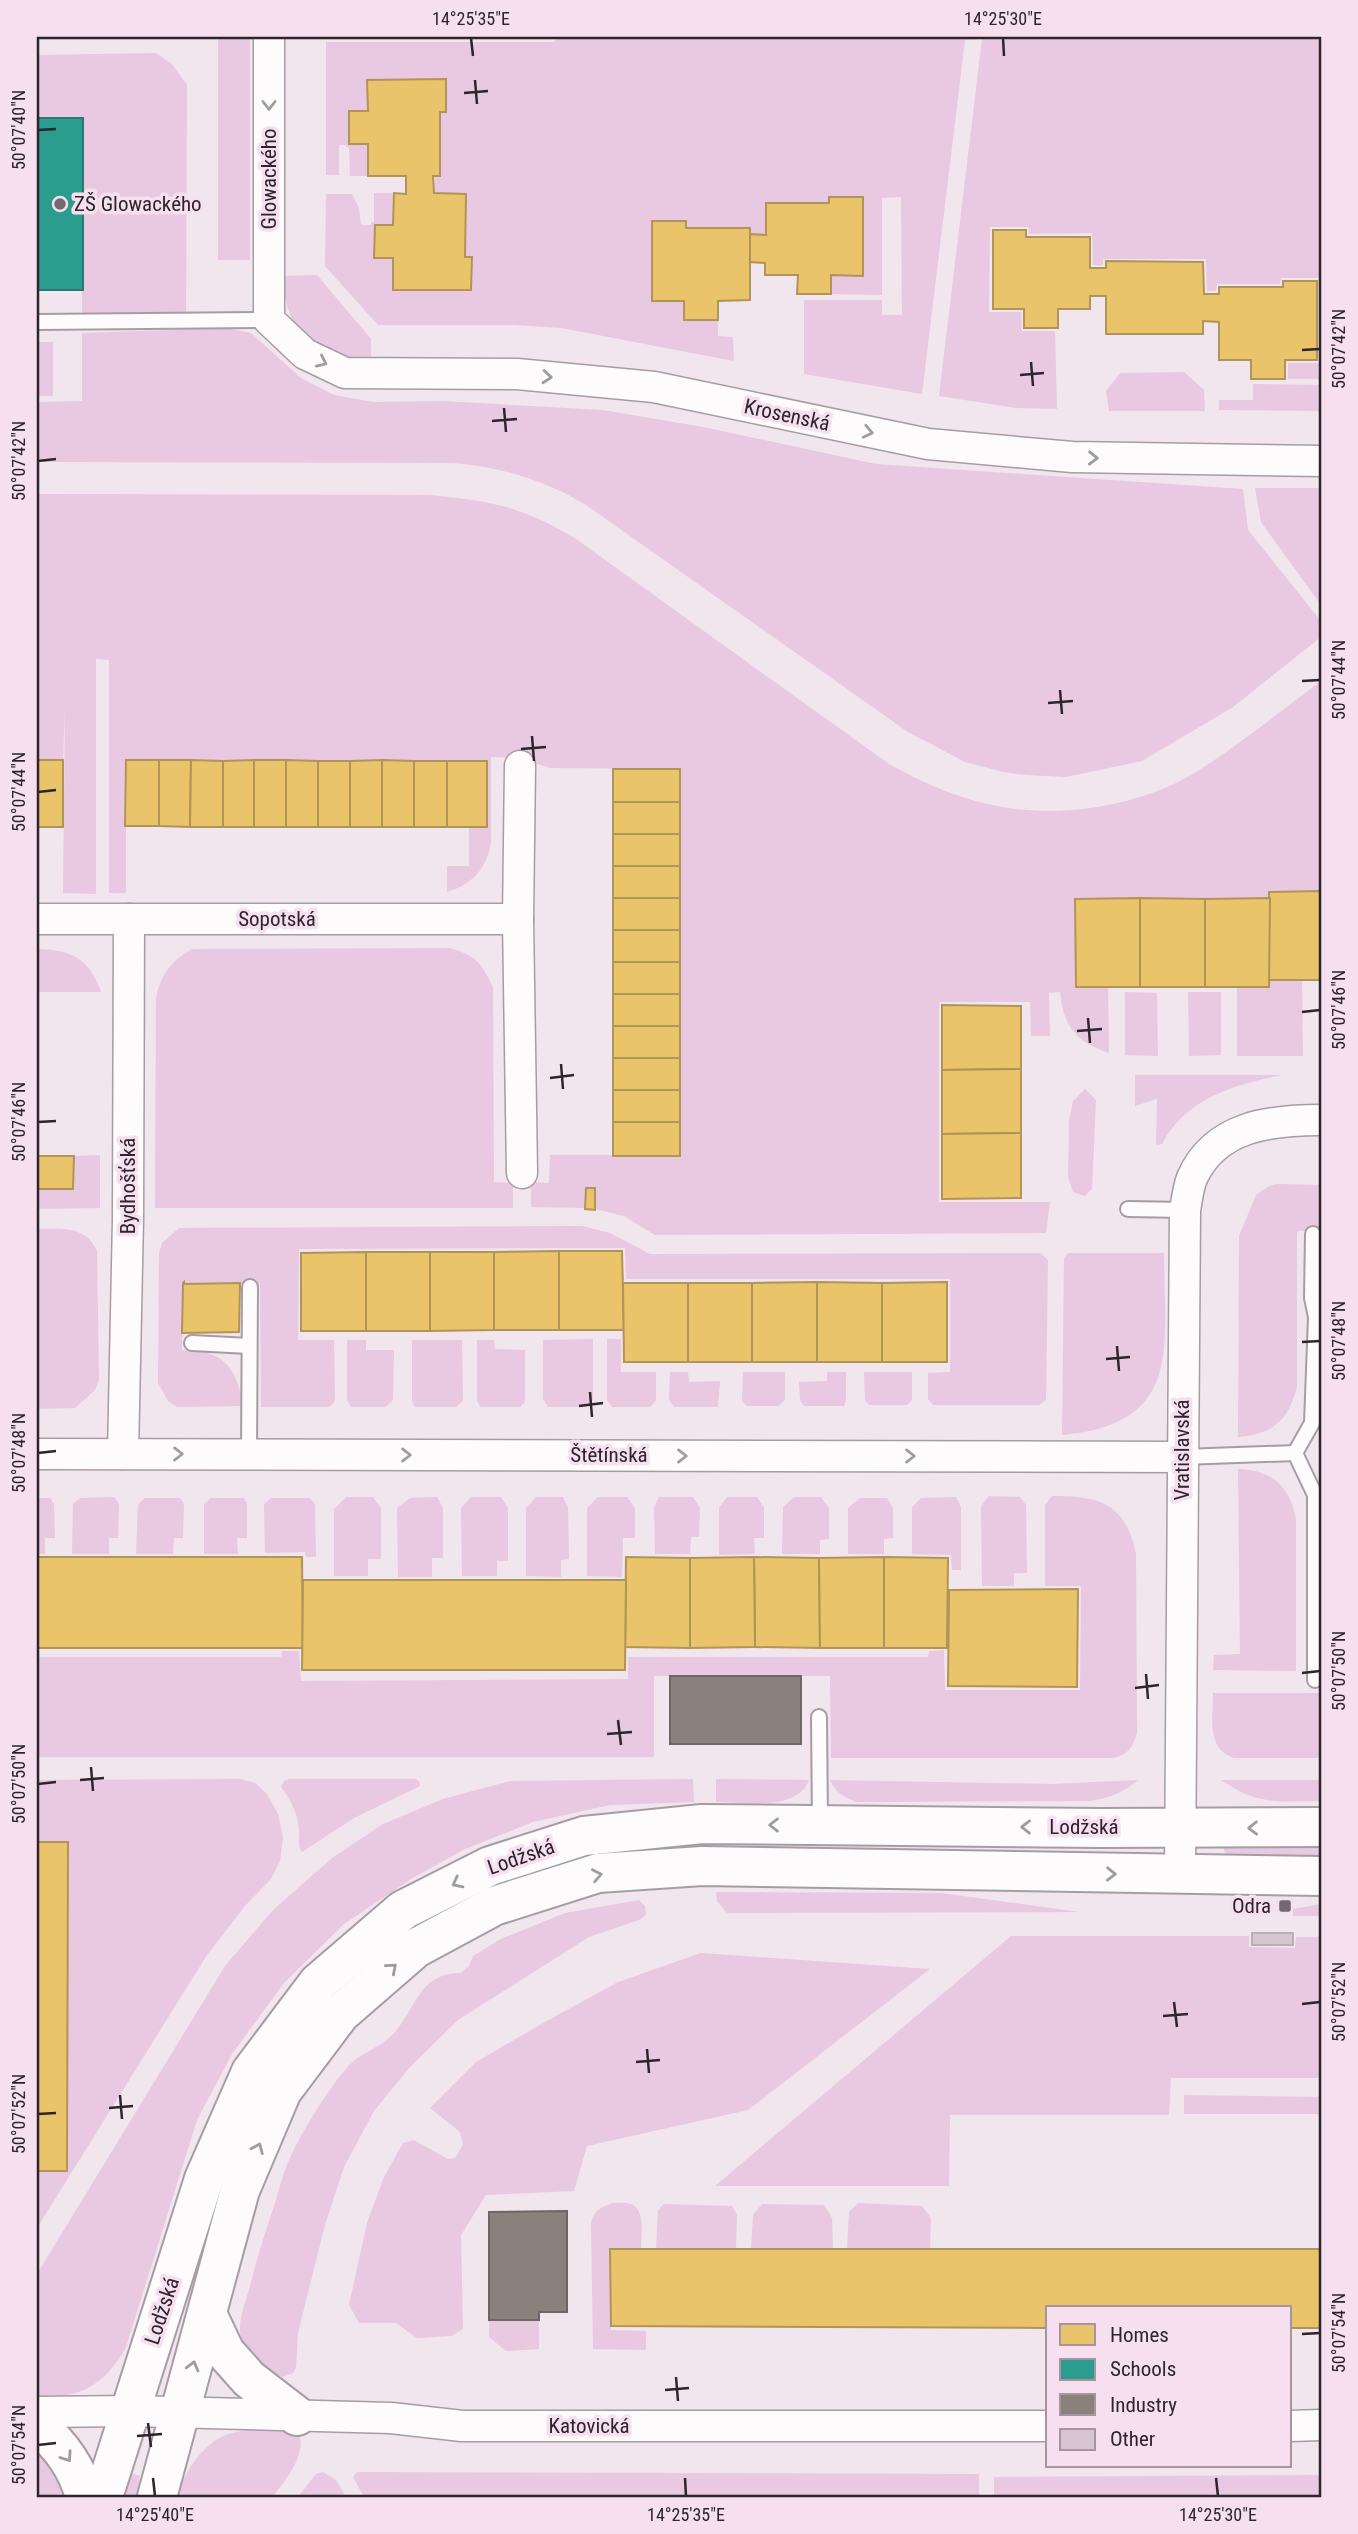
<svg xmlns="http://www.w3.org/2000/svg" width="1358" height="2534" font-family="'Roboto Condensed',sans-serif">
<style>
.green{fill:#e9c8e1}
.homes{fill:#e9c46a;stroke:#b19457;stroke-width:2}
.schools{fill:#2a9d8f;stroke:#2b7971;stroke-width:2}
.industry{fill:#8a817c;stroke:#6e6564;stroke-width:2}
.building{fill:#d7c5d3;stroke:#b9b0b6;stroke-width:2}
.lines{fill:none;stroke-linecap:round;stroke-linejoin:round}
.lane-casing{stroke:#a69da4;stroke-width:18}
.street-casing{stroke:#a69da4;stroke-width:33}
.secondary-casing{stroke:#a69da4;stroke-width:42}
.lane{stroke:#fdfbfc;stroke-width:14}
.street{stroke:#fdfbfc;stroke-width:30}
.secondary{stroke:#fdfbfc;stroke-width:38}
.oneway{stroke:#9f9b9e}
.ticks{fill:none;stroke:#2d252b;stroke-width:2.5}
.poi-dot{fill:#72686f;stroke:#f6e0f0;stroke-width:2.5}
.labels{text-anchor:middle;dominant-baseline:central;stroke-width:7;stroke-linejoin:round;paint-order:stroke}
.street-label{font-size:21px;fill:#2d252b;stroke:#f6e0f0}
.poi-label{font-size:21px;fill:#2d252b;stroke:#f6e0f0;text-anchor:start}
.neatline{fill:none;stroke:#2d252b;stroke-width:2.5}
.ticks-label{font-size:18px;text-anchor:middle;fill:#2d252b}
</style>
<rect width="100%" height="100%" fill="#f1e5ee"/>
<g class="green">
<rect x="218" y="37" width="32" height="223"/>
<path d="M556,37h765v342h-33v-16h32v-85h-39l-1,6h-63l-1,7h-9l-1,-32h-103v6h-10l-1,-32 -63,1v-7h-39l-1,85h32l1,19h33l2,78 -41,-1 -77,-12 43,-357 -17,1 -43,354 -118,-20v-74h78v15h20l-1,-118 -19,1v97l-51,-1v-19h32v-78h-33l-1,6h-63v32l-16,-1 -1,-6h-63l-2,73 34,19v16l15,1 1,24 -173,-33 -48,-3h-135l-53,-59 1,-72h26l7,14 2,17h10v-3h3v-29h20l-1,32h-18l-1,33h19v32h78l1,-33h-7l1,-63 -32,-1 6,-81h6v-33l-79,1 1,31 -19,1v32h19v32h-18l-1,-28 -4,-3h-6v30h-13v-133h229z"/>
<path d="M156,53l16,11 15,21 -1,228 -104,1 1,-195 -46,-1v-63z"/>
<path d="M317,275l54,64v31c-16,-6 -46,-13 -58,-23 -21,-17 -29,-45 -31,-71z"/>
<path d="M225,328l26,5 50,45 33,17 39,7 68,-1 162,9 100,17 173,37 367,25 5,41 73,91v16l-88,70 -91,54 -76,16 -39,-2 -24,-3 -38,-10 -57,-30 -322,-227c-40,-25 -86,-38 -133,-42l-416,-1v-60l45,-1v-68z"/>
<rect x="37" y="342" width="16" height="54"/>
<path d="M1184,372l20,18 1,21h-96l-3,-20 14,-18z"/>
<path d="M1253,384l68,1v26l-102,-1v-10h34z"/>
<path d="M1255,488h66v117l-60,-83z"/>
<path d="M37,494l393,1c62,6 93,12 146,44l313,225c32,18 66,33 103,41 65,15 153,1 209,-36 42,-27 81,-59 120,-88v211h-51l-1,6h-193v88h32l1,67c-32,-11 -46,-26 -49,-61l-11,1 1,43h-19l-1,-34h-91v200h111l-4,31 -391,2 -31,-19 -29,-7v-21l-9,20 -55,-1v-25l18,1 1,-28h130v-386l-130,-1 -32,-10 -27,-1v86c-5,26 -18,41 -44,49v-26h22v-39l17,-66h-360v132h-17v-233l-13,-1v235l-33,-1 2,-184 -2,51h-26z"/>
<path d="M450,948c27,8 31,15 43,39l1,195 19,1v25h-358l1,-210c5,-24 15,-37 36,-49z"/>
<path d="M37,949c35,1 52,9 64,43h-64z"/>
<path d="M1269,980h33l1,76h-66v-70h32z"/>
<path d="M1125,992l32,1 1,63 -33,-1z"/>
<path d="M1188,992h33v63l-32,1z"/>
<path d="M1135,1075h146c-47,10 -95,23 -119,69l-6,1 1,-46 -22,7z"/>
<path d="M1085,1089l11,11 -4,89 -7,7 -12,-4 -5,-15 1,-55 4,-21z"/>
<path d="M100,1155v53l-63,1v-20h36l1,-33z"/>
<path d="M1277,1184l44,1v46h-24v156c-9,34 -24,47 -59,50l1,-201 17,-41 13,-9z"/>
<path d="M582,1226l28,7 40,21 391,-1 7,7 -2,140 -7,5h-106l-5,-6v-26l22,-1v-93h-324l-1,-31 -326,1 -1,91h36l1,61 -6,6h-68l-1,-124h-77l-1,67c43,1 53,16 62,56l-67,1 -9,-6 -10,-18 1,-130 3,-10 17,-15z"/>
<path d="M37,1229c25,0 48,-4 60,22l2,129 -4,10 -20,18 -38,1z"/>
<path d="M1068,1253h96c0,94 20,171 -102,182l2,-176z"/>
<path d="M593,1339v61l-5,7h-40l-5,-8v-59z"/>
<path d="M607,1339h14v33h35v28l-6,7h-38l-5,-7z"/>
<path d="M347,1340h19v10h28l-1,50 -8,7h-34l-4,-7z"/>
<path d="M412,1340h50l1,61 -7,6h-41l-3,-6z"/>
<path d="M477,1340h17l1,9 30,1v52l-5,5h-39l-4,-6z"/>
<path d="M670,1372h18l1,10 31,-1 -2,26h-44l-5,-7z"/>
<path d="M743,1372h42v28l-7,6h-31l-5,-5z"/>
<path d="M827,1372h19v28l-2,6h-40l-4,-6 -1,-18 28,-1z"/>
<path d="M864,1372h48v28l-5,5h-38l-4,-5z"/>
<path d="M1238,1469c34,1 52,17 58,50v152l-83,-1 1,-15 26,-1z"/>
<path d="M989,1496l31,1 6,8 1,68h-13v13h-32l-1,-80z"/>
<path d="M1052,1496c47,0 74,7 84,58l1,179c-4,14 -9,22 -24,25h-282l-1,-82h-176v81h-617v-100h244l1,-6h17l2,30 327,-2v-22h300l1,-6 15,-1 1,40h135l1,-104h-36v-81z"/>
<path d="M114,1497l5,7 -1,34h-9v16h-37l1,-50 7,-6z"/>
<path d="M346,1497h27l8,11v51h-13v17h-34v-67z"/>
<path d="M437,1497l6,11v50h-11v19h-34l-1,-69 13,-10z"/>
<path d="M471,1497h30l7,11v53h-11v15h-35l-1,-68z"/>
<path d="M536,1497h27l5,11 1,51 -8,1v17l-35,-1v-68z"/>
<path d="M598,1497h29l8,11v30h-12l-1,39 -35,-1v-68z"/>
<path d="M659,1497h34l7,11 -1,29h-8l-1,17h-35l-1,-47z"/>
<path d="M727,1497h30l7,10v31h-10l1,16 -36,1v-47z"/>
<path d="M794,1497h27l8,11v31l-9,1v14h-38l1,-47z"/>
<path d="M956,1497l5,10v63h-9l-1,-15 -39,-1v-47l9,-9z"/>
<path d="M37,1498h13l4,6 1,34h-10v16h-8z"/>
<path d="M144,1498h36l4,6 -1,34h-9l-1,16h-37l2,-49z"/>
<path d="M211,1498h33l3,6v34h-10l1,16h-34v-50z"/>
<path d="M271,1498h39l5,6 1,53h-10l-1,-5 -40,1 -1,-49z"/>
<path d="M860,1498h27l6,10v30l-9,1v15h-36v-46z"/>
<path d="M1213,1693h108v65h-87c-28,-9 -21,-41 -21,-65z"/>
<path d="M240,1779l15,4 12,11 11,20 5,23 -3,24 -9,18 -26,27 -38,49 -170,273v-57h30l1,-329h-31v-62z"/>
<path d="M289,1779h126l4,2 1,5 -66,32 -52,34c-5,-7 -2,-13 -3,-22 -1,-15 -8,-31 -18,-43l3,-6z"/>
<path d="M693,1779l1,23 -84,3 -77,17 -68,27 -54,30 -67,45 -60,59 -52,71 -35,66 -71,227c-22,39 -44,50 -89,51v-124l188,-308 48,-56 59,-52 51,-34 60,-25 67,-18z"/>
<path d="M716,1779l93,1c-12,32 -65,22 -93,22z"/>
<path d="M830,1780l222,4 86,-4c-15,13 -29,18 -48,21l-234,1c-12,-5 -21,-10 -26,-22z"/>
<path d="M1221,1780h100v21c-44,0 -62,5 -100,-21z"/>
<path d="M1321,1839v16h-91l-5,-2 -2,-6 2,-6z"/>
<path d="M716,1892l225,1 139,19 -353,1 -10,-12z"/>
<path d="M639,1900l6,6 1,9 -7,5 -50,17 -131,83 -48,47 -36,44 -30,56 -19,58 -27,108 -2,34 -3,6 -10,4c-19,-7 -44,-27 -43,-49 0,-15 8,-32 11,-46 7,-28 16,-55 25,-82 4,-13 7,-27 13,-40 11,-25 38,-69 56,-90 13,-17 35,-21 50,-38 22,-25 24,-59 66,-59l8,-7 4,-10 28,-17 64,-26z"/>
<path d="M1321,1904v12h-28v-7z"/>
<path d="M1011,1936h238v11l46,1 1,-11h25v141h-150l-2,37h-219l-1,71h-234z"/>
<path d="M701,1953l229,16 -182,141 -161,36 -13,45 -88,4 -25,40 2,94 -12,7 -34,2 -21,-15h-37l-10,-18 18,-82 17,-46 19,-34 11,-3 34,19 7,-1 8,-13 -3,-13 -30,-24 46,-46 69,-40 73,-40z"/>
<path d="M1184,2095l137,2v17h-137z"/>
<path d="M613,2203c5,0 13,-1 18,1 15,6 10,32 10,44l-31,1 1,81 35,1v19l-53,-1 -2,-126c3,-13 10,-16 22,-20z"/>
<path d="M858,2203l64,3 9,12 -1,31h-83l2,-37z"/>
<path d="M664,2204l68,2 5,9 -1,33h-80l2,-38z"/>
<path d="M762,2204l62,1 8,13 1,31h-82l2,-34z"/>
<path d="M489,2320h50v29l-33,2 -17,-14z"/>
<path d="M298,2430c10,25 -11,47 -25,67h-97c9,-25 28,-57 56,-64 20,-6 45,-1 66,-3z"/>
<path d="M37,2442l35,55h-35z"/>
<path d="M323,2472l13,8 10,17h-48l18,-23z"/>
<path d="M357,2472l622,2v23h-615l-11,-20z"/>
<path d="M131,2473l9,3 -4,21h-15l6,-22z"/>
<path d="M1321,2475v22h-327v-20z"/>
</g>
<g class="homes">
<path d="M446,79v33h-6v64h-7l1,17 32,1 -1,63h7l-1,33h-78v-32h-19l1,-33h18l1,-32 12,1v-18h-38v-32h-19v-33h19l-1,-31z"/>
<path d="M829,197h34v79l-32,-1v19h-34l1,-19h-33v-12l-15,-1v-28l16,1v-32h63z"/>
<path d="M652,221h34v7h64v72l-32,1v19h-34v-19h-32z"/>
<path d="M993,230h33v7h64v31h16v-7l97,1 1,32h15v-7h64v-6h34v79h-32v19h-34v-19h-32v-38l-16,-1v13h-97v-38h-16v13h-32v19h-34v-19h-31z"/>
<rect x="37" y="760" width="26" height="67"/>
<path d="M126,760h33v66h-34z"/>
<path d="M159,760h32l-1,67 -31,-1z"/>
<path d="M191,760l32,1v66h-33z"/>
<rect x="254" y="760" width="32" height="67"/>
<path d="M254,760v67h-31v-66z"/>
<path d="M286,760l32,1v66h-32z"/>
<path d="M382,760l32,1v66h-32z"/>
<path d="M382,760v67h-32v-66z"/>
<rect x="318" y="761" width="32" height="66"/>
<rect x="414" y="761" width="33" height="66"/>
<rect x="447" y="761" width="40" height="66"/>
<rect x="613" y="769" width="67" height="33"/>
<rect x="613" y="802" width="67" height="32"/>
<rect x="613" y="834" width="67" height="32"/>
<rect x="613" y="866" width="67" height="32"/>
<path d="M1321,891v89h-52v-88z"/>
<rect x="613" y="898" width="67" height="32"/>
<path d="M1140,898l65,1v88h-65z"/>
<path d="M1140,898v89h-64l-1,-88z"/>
<path d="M1270,898l-1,89h-64v-88z"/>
<rect x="613" y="930" width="67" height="32"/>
<rect x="613" y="962" width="67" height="32"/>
<rect x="613" y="994" width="67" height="32"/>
<path d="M942,1005l79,1v63l-79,1z"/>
<rect x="613" y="1026" width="67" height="32"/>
<rect x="613" y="1058" width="67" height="32"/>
<path d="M1021,1069v64l-79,1v-64z"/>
<rect x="613" y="1090" width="67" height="32"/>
<rect x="613" y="1122" width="67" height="34"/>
<path d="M1021,1133v65l-79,1v-65z"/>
<path d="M37,1156h37l-1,33h-36z"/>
<path d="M586,1188h9v22l-10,-1z"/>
<path d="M559,1251h63l2,79h-65z"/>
<path d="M559,1251v79h-65v-78z"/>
<rect x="366" y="1252" width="64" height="79"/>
<path d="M366,1252v79h-65v-78z"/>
<path d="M430,1252h64v78l-64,1z"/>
<path d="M184,1282v2l56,-1 -1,49 -57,1 1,-50z"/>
<path d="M817,1282v80h-65v-79z"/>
<path d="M817,1282l65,1v79h-65z"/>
<path d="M947,1282v80h-65v-79z"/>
<path d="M623,1283h65v79h-64z"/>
<rect x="688" y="1283" width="64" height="79"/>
<path d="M37,1557h265l1,91h-266z"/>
<path d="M626,1557l64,1v90l-65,-1z"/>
<path d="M754,1557l65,1 1,90 -65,-1z"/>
<path d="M754,1557l1,90 -65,1v-90z"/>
<path d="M884,1557l64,1 -1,90h-63z"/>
<path d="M884,1557v91h-64l-1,-90z"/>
<path d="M303,1580h323l-1,90h-323z"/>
<path d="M1078,1589l-1,98 -129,-1 1,-96z"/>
<path d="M37,1842h31l-1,329h-30z"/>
<path d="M610,2249h711v79h-31v-20h-242v20l-437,-2z"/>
</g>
<rect class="schools" x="37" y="118" width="46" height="172"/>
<g class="industry">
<rect x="670" y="1676" width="131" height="68"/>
<path d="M567,2211v101h-28v8h-50v-108z"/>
</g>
<rect class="building" x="1252" y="1933" width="41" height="12"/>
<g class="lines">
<defs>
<g id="lane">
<path d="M37,322l232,-2"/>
<path d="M1128,1209l57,1"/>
<path d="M1313,1234l-1,64 4,19 -4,106 -17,30 20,42v185"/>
<path d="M192,1343l57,3"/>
<path d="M249,1454l1,-167"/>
<path d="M1182,1457l113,-4"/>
<path d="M819,1717l1,107"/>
</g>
<g id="street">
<path d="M269,37v283l36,34 40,19 172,1 137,13 274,57 144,13 249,4"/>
<path d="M520,766l-2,153 4,254"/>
<path d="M37,919h481"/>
<path d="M37,1454l1145,3"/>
<path d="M123,1454l5,-235 1,-300"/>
<path d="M1180,1875l5,-665c2,-10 3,-22 7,-32 23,-52 78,-58 129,-58"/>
<path d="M37,2412l94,-1 260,7 71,8h586"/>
<path d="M1290,2426l31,-1"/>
</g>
<g id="secondary">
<path d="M207,2314l18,38 24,27 48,37"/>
<path d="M37,2425c24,20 40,42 48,72"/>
<path d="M103,2497l101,-318 47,-107 67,-89 85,-73 87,-44 94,-30 118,-12 399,4 220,-1"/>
<path d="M157,2497l83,-307 42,-99 58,-77 76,-66 78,-42 104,-33 104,-7 619,10"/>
</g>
</defs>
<use href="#lane" class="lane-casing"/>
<use href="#street" class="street-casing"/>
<use href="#secondary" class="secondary-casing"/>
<use href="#lane" class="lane"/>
<use href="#street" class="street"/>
<use href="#secondary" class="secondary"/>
</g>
<defs><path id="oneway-chevron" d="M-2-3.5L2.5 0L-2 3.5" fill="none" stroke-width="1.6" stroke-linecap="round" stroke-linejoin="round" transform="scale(1.75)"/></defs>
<g class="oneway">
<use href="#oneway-chevron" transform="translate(269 105) rotate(90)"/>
<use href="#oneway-chevron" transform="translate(322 362) rotate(25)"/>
<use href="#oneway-chevron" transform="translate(547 377) rotate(5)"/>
<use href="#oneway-chevron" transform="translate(868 432) rotate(12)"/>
<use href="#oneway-chevron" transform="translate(1093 458) rotate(1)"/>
<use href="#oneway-chevron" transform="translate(178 1454)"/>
<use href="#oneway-chevron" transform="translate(406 1455)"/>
<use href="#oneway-chevron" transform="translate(682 1456)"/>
<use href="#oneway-chevron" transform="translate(910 1456)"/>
<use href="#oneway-chevron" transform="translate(774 1825) rotate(-180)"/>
<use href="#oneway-chevron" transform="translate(1026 1827) rotate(-179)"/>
<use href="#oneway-chevron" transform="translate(1253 1828) rotate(179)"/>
<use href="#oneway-chevron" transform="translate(1111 1874) rotate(1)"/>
<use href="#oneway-chevron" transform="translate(597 1875) rotate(-11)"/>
<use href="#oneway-chevron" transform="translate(457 1883) rotate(153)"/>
<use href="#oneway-chevron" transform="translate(392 1968) rotate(-41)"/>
<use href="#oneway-chevron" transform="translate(258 2148) rotate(-67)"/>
<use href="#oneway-chevron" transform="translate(193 2366) rotate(-75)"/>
<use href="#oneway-chevron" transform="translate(67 2457) rotate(56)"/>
</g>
<path class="ticks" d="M471,38l2,18M1003,38l1,18M475,80l2,24M464,93l24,-2M38,130l18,-1M1302,350l18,-1M1031,362l2,24M1020,375l24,-2M504,408l2,24M492,421l25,-2M38,461l18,-2M1302,681l18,-1M1060,690l2,24M1048,703l25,-2M532,736l2,25M521,749l25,-2M38,792l18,-2M1302,1012l18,-2M1088,1018l2,25M1077,1031l25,-2M561,1064l2,25M550,1078l24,-3M38,1122l18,-1M1302,1342l18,-1M1117,1346l2,25M1106,1359l24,-2M590,1392l2,25M579,1406l24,-3M38,1453l18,-2M1302,1673l18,-2M1146,1674l2,25M1135,1688l24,-3M618,1720l3,25M607,1734l25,-2M91,1767l2,24M80,1780l24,-2M38,1784l18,-2M1174,2002l3,25M1302,2004l18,-2M1163,2016l25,-2M647,2049l2,24M636,2062l24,-2M120,2095l2,24M109,2108l24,-2M38,2114l18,-1M1302,2334l18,-1M676,2377l2,24M665,2390l24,-2M148,2423l3,24M137,2436l25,-2M38,2445l18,-2M153,2478l2,18M685,2478l1,18M1216,2478l2,18"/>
<g class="poi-dot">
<circle cx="60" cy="204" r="7"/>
<rect x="1278" y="1899" width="14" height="14" rx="3.5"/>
</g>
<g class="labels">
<g class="street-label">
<text transform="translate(269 179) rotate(-90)">Glowackého</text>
<text transform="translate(787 415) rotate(12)">Krosenská</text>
<text x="277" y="919">Sopotská</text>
<text transform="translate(128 1186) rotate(-90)">Bydhošťská</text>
<text transform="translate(1182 1450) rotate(-90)">Vratislavská</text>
<text x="609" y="1455">Štětínská</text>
<text x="1084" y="1827">Lodžská</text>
<text transform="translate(521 1857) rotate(-19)">Lodžská</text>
<text transform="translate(162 2311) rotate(-72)">Lodžská</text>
<text x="589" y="2426">Katovická</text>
</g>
<g class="poi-label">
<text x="74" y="204">ZŠ Glowackého</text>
<text x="1271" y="1906" text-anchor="end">Odra</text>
</g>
</g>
<rect width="1358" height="2534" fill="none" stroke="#f6e0f0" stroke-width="77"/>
<rect x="1046" y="2306" width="245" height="161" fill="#f6e0f0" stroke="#a695a1" stroke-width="2"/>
<rect x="1060" y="2324" width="35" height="21" fill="#e9c46a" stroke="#a695a1" stroke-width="2"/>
<text x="1110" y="2342" font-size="21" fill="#2d252b">Homes</text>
<rect x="1060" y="2359" width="35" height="21" fill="#2a9d8f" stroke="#a695a1" stroke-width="2"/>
<text x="1110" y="2376" font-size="21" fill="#2d252b">Schools</text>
<rect x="1060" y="2394" width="35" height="21" fill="#8a817c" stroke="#a695a1" stroke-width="2"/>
<text x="1110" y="2412" font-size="21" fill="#2d252b">Industry</text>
<rect x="1060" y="2429" width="35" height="21" fill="#d7c5d3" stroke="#a695a1" stroke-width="2"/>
<text x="1110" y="2446" font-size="21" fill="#2d252b">Other</text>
<rect x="38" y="38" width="1282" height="2458" class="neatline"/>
<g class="ticks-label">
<text x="471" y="25">14°25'35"E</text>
<text x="1003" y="25">14°25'30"E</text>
<text transform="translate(19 130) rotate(-90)" y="6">50°07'40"N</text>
<text transform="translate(1339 349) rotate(-90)" y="6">50°07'42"N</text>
<text transform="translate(19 461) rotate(-90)" y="6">50°07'42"N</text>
<text transform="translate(1339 680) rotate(-90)" y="6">50°07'44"N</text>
<text transform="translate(19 792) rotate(-90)" y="6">50°07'44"N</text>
<text transform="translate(1339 1010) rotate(-90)" y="6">50°07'46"N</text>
<text transform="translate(19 1122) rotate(-90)" y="6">50°07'46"N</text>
<text transform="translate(1339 1341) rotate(-90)" y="6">50°07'48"N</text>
<text transform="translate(19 1453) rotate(-90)" y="6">50°07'48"N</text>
<text transform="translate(1339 1671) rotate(-90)" y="6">50°07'50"N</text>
<text transform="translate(19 1784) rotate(-90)" y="6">50°07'50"N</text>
<text transform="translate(1339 2002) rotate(-90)" y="6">50°07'52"N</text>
<text transform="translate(19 2114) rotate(-90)" y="6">50°07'52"N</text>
<text transform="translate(1339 2333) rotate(-90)" y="6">50°07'54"N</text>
<text transform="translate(19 2445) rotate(-90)" y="6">50°07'54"N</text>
<text x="155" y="2521">14°25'40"E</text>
<text x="686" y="2521">14°25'35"E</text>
<text x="1218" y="2521">14°25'30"E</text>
</g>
</svg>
